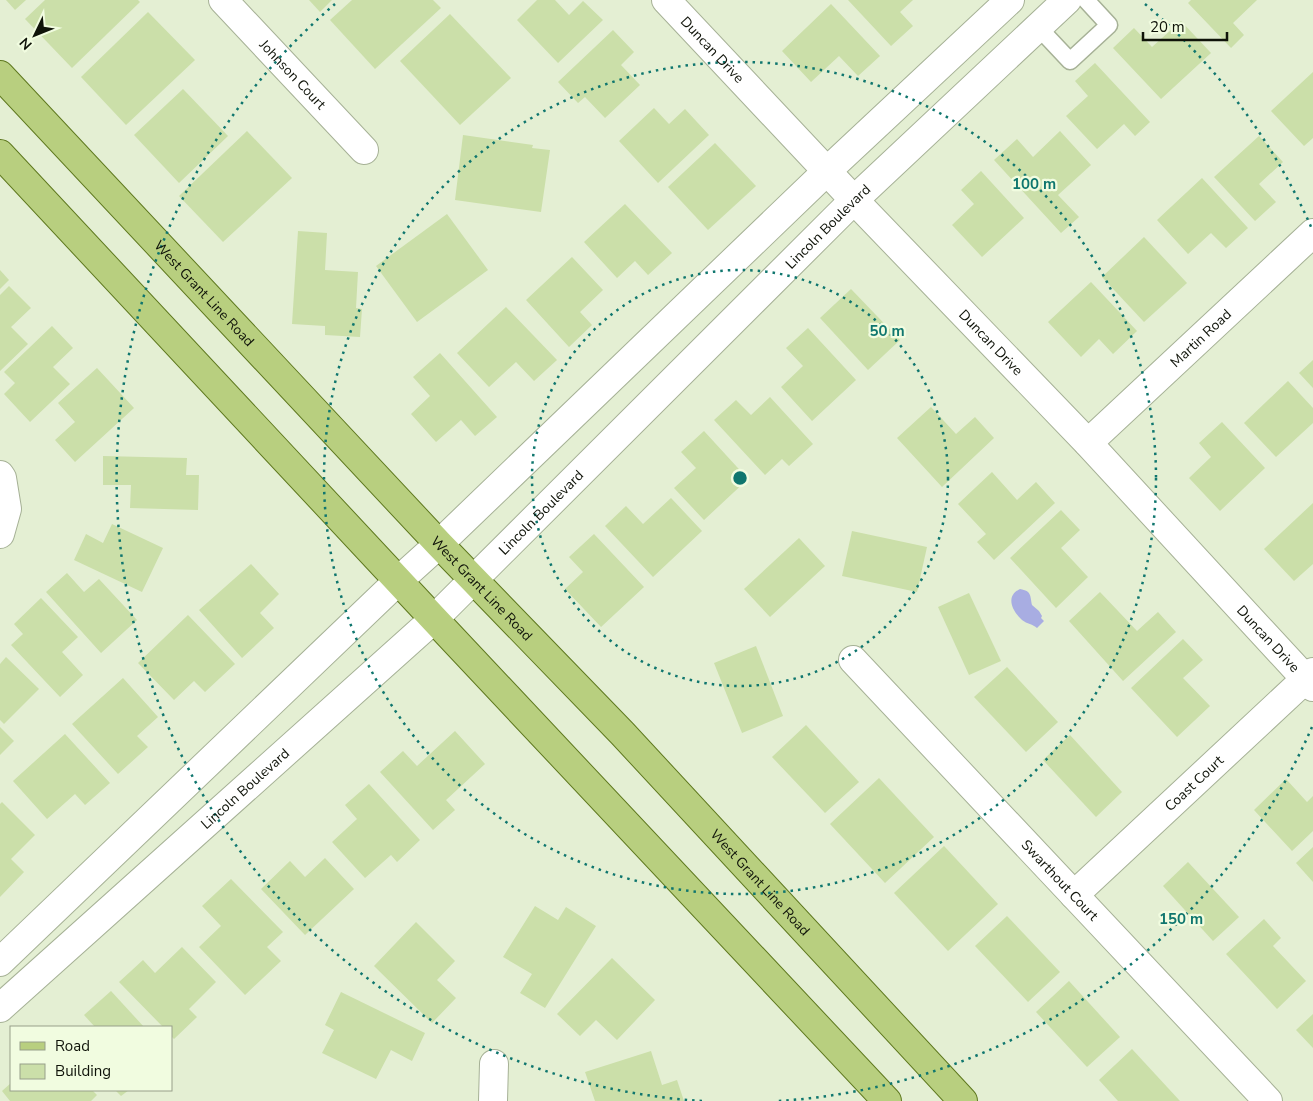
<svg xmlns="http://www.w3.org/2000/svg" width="1313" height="1101" font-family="'Nunito Sans',sans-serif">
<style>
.water{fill:#a8ade2}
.building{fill:#cbdfa9}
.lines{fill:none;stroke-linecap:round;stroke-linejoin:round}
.lane-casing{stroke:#a6b196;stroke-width:19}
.street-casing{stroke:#a6b196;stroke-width:30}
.secondary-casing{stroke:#a6b196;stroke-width:30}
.primary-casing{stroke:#5e781e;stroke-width:30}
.lane{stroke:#fff;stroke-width:16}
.street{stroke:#fff;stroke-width:28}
.secondary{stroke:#fff;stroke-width:28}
.primary{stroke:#b8cf7f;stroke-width:28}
.ring{fill:none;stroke:#0f766e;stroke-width:2.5;stroke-dasharray:2.5 5}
.labels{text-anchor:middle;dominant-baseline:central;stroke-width:4.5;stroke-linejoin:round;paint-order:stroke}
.street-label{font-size:14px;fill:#0f1309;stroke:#f1fce0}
.centre{fill:#0f766e;stroke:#f1fce0;stroke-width:2.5}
.ring-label{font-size:15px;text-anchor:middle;font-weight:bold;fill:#0f766e;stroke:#f1fce0;stroke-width:4.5;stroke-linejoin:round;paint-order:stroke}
</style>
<rect width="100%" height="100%" fill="#e4efd3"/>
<path class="water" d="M1020,589c12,2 10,7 12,16l7,6 3,5 -1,2 3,3 -7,7c-4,-4 -10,-4 -15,-8 -10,-9 -17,-24 -2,-31z"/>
<g class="building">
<path d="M6,0h20l-11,10z"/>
<path d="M45,0h93l2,2 -68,66 -47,-49z"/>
<path d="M309,0h23l-12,12z"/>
<path d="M352,0h81l8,8 -66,61 -45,-49z"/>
<path d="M537,0h18l14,15 14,-14 20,19 -45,43 -41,-43z"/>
<path d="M848,0h65l-13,12 13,14 -22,20z"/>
<path d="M1191,0h66l-24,23 11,12 -13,13 -43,-45z"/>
<path d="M831,4l49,52 -22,20 -19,-20 -28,26 -29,-31z"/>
<path d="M148,12l47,48 -69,65 -45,-48z"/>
<path d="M450,14l61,64 -51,47 -60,-64z"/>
<path d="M1181,21l30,32 -50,46 -48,-51 21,-20 18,19z"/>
<path d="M613,30l21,22 -13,13 19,20 -35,33 -20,-21 -7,6 -20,-21z"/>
<path d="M1095,63l55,59 -15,14 -11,-12 -27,25 -31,-33 22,-20 -13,-15z"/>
<path d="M1313,72v66l-9,8 -33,-35z"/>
<path d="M183,89l45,47 -49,47 -45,-48z"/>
<path d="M654,108l15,16 16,-15 24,26 -51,48 -39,-42z"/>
<path d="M247,131l45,47 -69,64 -44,-46z"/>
<path d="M1060,131l31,34 -33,30 21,22 -18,16 -67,-73 23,-21 16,18z"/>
<path d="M463,135l70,10 -1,3 18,2 -9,62 -86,-12z"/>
<path d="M1259,136l24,26 -24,22 17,18 -21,19 -41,-44z"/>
<path d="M715,143l41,43 -48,44 -40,-43z"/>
<path d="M981,171l43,47 -42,39 -30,-32 22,-21 -13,-14z"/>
<path d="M1202,178l46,50 -22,20 -15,-15 -23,21 -31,-34z"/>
<path d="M625,204l47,49 -24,22 -13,-14 -18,17 -33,-36z"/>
<path d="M447,214l41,56 -71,52 -41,-56z"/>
<path d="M298,231l29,2 -2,37 33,2 -2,36 6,1 -2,28 -35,-2v-9l-33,-2z"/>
<path d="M1144,237l43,46 -43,39 -42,-45z"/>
<path d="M572,257l31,33 -23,22 12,13 -23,22 -43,-47z"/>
<path d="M0,270l9,10 -9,9z"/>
<path d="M1091,282l46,49 -24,23 -14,-15 -18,18 -33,-35z"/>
<path d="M9,286l22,22 -20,19 17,17 -28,27v-76z"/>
<path d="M851,289l49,51 -32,30 -48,-52z"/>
<path d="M506,307l51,53 -23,21 -18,-19 -27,25 -32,-34z"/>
<path d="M52,326l21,22 -20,19 17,17 -40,38 -26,-28 11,-11 -11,-11z"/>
<path d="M808,328l48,52 -44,41 -31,-34 22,-21 -17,-18z"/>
<path d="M440,353l57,64 -22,19 -14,-16 -25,22 -25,-28 19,-18 -17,-19z"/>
<path d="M1313,360v28l-14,-15z"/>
<path d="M97,368l37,40 -59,54 -20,-22 20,-18 -17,-19z"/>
<path d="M1288,381l25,27v15l-37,34 -32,-34z"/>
<path d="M770,397l43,47 -24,22 -7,-7 -17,16 -51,-55 22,-20 15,15z"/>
<path d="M931,407l25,27 19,-17 19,21 -52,49 -45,-49z"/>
<path d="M1222,422l43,46 -45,43 -31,-33 22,-21 -12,-14z"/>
<path d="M704,431l44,48 -44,41 -30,-32 22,-20 -15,-16z"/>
<path d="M103,456l84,2 -1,17h13l-1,35 -68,-2 1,-23h-28z"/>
<path d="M992,472l25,28 19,-18 19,21 -61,57 -17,-18 9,-8 -28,-30z"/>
<path d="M671,498l31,33 -49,46 -48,-51 21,-20 17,18z"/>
<path d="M1313,503v61l-19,17 -30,-32z"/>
<path d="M1061,510l19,20 -19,18 27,29 -32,31 -46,-50z"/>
<path d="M112,524l51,24 -21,44 -68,-32 12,-26 17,9z"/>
<path d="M852,531l75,16 -10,45 -75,-16z"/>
<path d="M594,534l50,53 -43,40 -36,-38 18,-17 -14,-15z"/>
<path d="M799,538l26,28 -55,51 -26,-28z"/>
<path d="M251,564l28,30 -19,19 14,15 -32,30 -43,-48z"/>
<path d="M67,573l17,19 15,-13 38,41 -36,33 -55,-61z"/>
<path d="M1100,592l37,39 21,-19 18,20 -53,49 -54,-60z"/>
<path d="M969,593l32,68 -32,14 -31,-68z"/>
<path d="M41,598l37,39 -16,15 21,23 -23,22 -49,-52 12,-11 -9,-10z"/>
<path d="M188,615l47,49 -30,28 -11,-11 -20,19 -36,-37z"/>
<path d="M1183,639l20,21 -20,18 27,28 -33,31 -46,-49z"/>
<path d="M756,646l27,70 -41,17 -28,-70z"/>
<path d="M6,657l33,32 -35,35 -4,-4v-56z"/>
<path d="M1007,667l51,55 -32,30 -52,-55z"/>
<path d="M123,678l35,39 -21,19 11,11 -30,27 -46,-50z"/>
<path d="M806,725l53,57 -34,31 -53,-56z"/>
<path d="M0,727l14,14 -14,14z"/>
<path d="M455,731l30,33 -39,36 9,10 -22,20 -53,-58 23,-21 14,15z"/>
<path d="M65,734l45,49 -25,22 -10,-11 -28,25 -34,-38z"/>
<path d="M1070,735l52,57 -26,25 -53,-57z"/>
<path d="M879,778l55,59 -49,46 -55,-59z"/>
<path d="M1286,779l21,23 6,-6v35l-21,20 -38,-41z"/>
<path d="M369,784l51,56 -23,22 -6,-7 -26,23 -33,-36 25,-23 -12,-14z"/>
<path d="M2,802l33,33 -24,24 13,13 -24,25v-93z"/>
<path d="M944,846l54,58 -50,47 -54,-58z"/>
<path d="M1313,847v35l-17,-19z"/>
<path d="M325,858l29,31 -49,46 -44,-46 29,-28 15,16z"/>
<path d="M1188,862l51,55 -26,24 -50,-55z"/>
<path d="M231,879l52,53 -16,15 14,14 -36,34 -46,-48 22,-21 -19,-20z"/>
<path d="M535,906l23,14 8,-13 30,19 -51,82 -25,-15 12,-19 -29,-17z"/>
<path d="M1007,916l53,56 -32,30 -53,-56z"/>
<path d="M1264,919l17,19 -8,8 33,35 -29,28 -51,-55z"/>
<path d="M416,922l39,39 -18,19 19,18 -24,25 -58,-57z"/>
<path d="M182,947l34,35 -27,27 8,8 -23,22 -3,-3v-9h-8l-44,-45 24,-22 12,13z"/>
<path d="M612,958l43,42 -38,40 -21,-20 -16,16 -23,-22z"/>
<path d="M1069,981l51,56 -33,30 -51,-55z"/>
<path d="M111,991l33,36h-49l-11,-12z"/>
<path d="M341,992l84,41 -13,28 -21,-11 -15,29 -54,-26 12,-23 -9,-5z"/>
<path d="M1313,1014v34l-17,-18z"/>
<path d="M1132,1049l48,52h-62l-19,-21z"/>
<path d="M651,1051l11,34 15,-5 7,21h-89l-10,-29z"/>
<path d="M11,1083v7h81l5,5 -6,6h-81l-8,-10z"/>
<path d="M115,1090h14l-8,6z"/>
</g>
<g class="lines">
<defs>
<path id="lane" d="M1038,27l32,34 39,-36 -23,-25"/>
<g id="street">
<path id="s1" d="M223,0l141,150"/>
<path id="s2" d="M666,0l188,200 234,243 225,244"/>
<path id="s3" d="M1088,443l225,-210"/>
<path d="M0,475l2,3 5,31 -7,25"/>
<path id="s4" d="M853,660l415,441"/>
<path id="s5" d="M1074,895l239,-223"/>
<path d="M0,962l398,-381"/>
<path id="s6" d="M0,1008l434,-389"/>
<path d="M493,1101l1,-37"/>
</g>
<g id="secondary">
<path d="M398,581l41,-37 388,-373 183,-171"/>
<path id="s7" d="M434,619l420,-419 213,-200"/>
</g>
<g id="primary">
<path id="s8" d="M0,75l439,469 183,189 341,368"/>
<path d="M0,154l434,465 453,482"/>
</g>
</defs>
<use href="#lane" class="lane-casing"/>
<use href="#street" class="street-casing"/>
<use href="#secondary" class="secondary-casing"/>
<use href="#primary" class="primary-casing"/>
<use href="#lane" class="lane"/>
<use href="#street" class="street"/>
<use href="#secondary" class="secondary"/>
<use href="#primary" class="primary"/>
</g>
<g class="ring">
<circle cx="740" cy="478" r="208"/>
<circle cx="740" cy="478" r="416"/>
<path d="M1312 727A624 624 0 0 1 778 1101M702 1101A624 624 0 0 1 335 4M1145 4A624 624 0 0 1 1312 229"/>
</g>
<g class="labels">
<g class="street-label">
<text stroke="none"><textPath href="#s2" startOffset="68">Duncan Drive</textPath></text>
<text stroke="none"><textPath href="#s1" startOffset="102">Johnson Court</textPath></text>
<text stroke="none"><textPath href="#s7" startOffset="556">Lincoln Boulevard</textPath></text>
<text stroke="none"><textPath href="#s8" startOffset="299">West Grant Line Road</textPath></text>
<text stroke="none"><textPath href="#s3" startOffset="154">Martin Road</textPath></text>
<text stroke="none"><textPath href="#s2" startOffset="472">Duncan Drive</textPath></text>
<text stroke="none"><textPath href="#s7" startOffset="151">Lincoln Boulevard</textPath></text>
<text stroke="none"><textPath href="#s8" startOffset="704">West Grant Line Road</textPath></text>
<text stroke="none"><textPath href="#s2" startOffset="878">Duncan Drive</textPath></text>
<text stroke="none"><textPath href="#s5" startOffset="164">Coast Court</textPath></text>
<text stroke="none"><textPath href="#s6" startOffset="329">Lincoln Boulevard</textPath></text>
<text stroke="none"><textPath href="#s4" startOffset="302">Swarthout Court</textPath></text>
<text stroke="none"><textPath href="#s8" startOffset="1109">West Grant Line Road</textPath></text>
</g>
</g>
<circle cx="740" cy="478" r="8" class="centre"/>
<g class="ring-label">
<text x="1034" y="189">100 m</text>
<text x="887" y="336">50 m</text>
<text x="1181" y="924">150 m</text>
</g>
<rect x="10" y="1026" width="162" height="65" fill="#f1fce0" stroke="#979f8a"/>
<rect x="20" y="1042" width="25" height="8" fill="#b8cf7f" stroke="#979f8a"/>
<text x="55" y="1051" font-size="15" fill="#0f1309">Road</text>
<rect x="20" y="1064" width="25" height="15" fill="#cbdfa9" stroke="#979f8a"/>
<text x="55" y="1076" font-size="15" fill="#0f1309">Building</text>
<g transform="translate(35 35) rotate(227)" stroke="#f1fce0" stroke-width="4" paint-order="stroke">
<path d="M0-4L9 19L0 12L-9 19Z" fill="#0f1309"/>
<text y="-8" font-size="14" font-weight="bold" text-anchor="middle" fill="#0f1309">N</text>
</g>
<path d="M1143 32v8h84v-8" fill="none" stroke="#0f1309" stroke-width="2.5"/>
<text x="1150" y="32" font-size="15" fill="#0f1309" stroke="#f1fce0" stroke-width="4" paint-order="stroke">20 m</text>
</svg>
